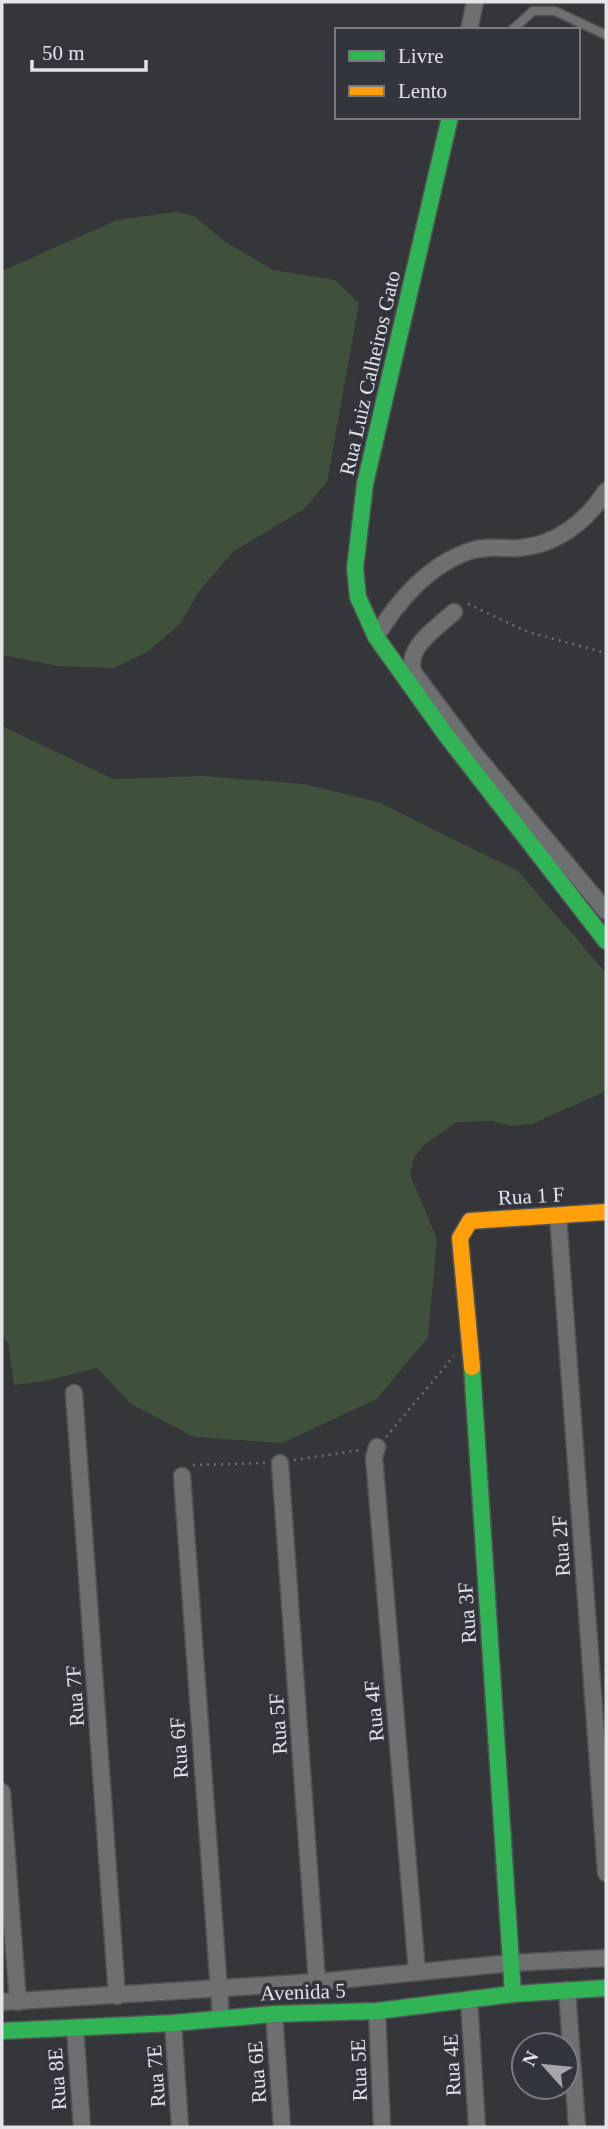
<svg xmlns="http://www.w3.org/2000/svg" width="608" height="2129" font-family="Georgia,serif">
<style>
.green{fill:#3f513b}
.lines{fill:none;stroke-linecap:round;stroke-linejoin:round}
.lane-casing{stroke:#505255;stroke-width:11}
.street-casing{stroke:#505255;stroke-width:19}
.fast-casing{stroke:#505255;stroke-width:19}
.slow-casing{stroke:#505255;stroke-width:19}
.path{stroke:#6d6e70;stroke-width:2.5;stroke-dasharray:2 5;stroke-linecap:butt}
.lane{stroke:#6e6f71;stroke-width:8}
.street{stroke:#6e6f71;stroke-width:16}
.fast{stroke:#30b455;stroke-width:16}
.slow{stroke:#ff9f0a;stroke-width:16}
.labels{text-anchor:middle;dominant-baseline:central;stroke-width:7;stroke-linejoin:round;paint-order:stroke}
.street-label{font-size:21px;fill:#e3e4e8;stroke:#32353b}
</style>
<rect width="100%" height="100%" fill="#343639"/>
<g class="green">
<path d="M176,212l18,4 30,25 49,29 62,10 24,23 -32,179 -23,27 -70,42 -35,40 -19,33 -31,27 -35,17 -56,-2 -56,-11v-384l115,-51z"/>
<path d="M2,726l111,53 89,-3 102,8 74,18 140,69 88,102v118l-74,33 -21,2 -18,-5 -36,1 -32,22 -11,13 -4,18 27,64 -9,98 -51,62 -95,44 -88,-6 -63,-33 -34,-36 -52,13 -31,4 -6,-42 -6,-9z"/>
</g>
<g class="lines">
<defs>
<path id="lane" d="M512,30l21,-19h22l51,24"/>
<g id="street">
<path d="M469,30l6,-28"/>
<path d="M454,612c-17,16 -48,34 -41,60l59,79 134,160"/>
<path d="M376,637c21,-36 54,-73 94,-86 17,-6 32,-2 49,-3 37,-3 67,-26 87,-57"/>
<path d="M558,1216l48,657"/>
<path d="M74,1393l43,603"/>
<path d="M377,1447l-3,10 43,515"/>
<path d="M280,1463l37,519"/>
<path d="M182,1476l39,542"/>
<path d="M2,1792l16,210"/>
<path d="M567,1990l10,137"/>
<path d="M469,2000l8,127"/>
<path d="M2,2002l315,-20 194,-19 95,-5"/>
<path d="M377,2011l5,116"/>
<path d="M274,2014l8,113"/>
<path d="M173,2023l7,104"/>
<path d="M75,2028l7,99"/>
</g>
<g id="fast">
<path d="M450,117l-85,367 -10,84 3,29 18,40 70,98 160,206"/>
<path d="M472,1367l41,627"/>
<path d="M2,2031l171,-8 101,-9 103,-3 136,-17 93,-6"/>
</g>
<path id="slow" d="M472,1367l-12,-129 10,-17 136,-9"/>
</defs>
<use href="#lane" class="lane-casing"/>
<use href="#street" class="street-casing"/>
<use href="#fast" class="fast-casing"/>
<use href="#slow" class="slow-casing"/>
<g class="path">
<path d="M468,604l60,28 78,21"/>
<path d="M386,1437l68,-81"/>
<path d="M294,1460l66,-10"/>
<path d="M193,1465l73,-2"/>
</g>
<use href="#lane" class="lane"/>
<use href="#street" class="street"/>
<use href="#fast" class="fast"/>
<use href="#slow" class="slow"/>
</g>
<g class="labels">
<g class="street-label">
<text transform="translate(370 373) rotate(-77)">Rua Luiz Calheiros Gato</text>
<text transform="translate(531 1196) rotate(-3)">Rua 1 F</text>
<text transform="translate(561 1546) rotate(-94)">Rua 2F</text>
<text transform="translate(467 1613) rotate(-94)">Rua 3F</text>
<text transform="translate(75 1696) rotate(-94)">Rua 7F</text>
<text transform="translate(374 1711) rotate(-95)">Rua 4F</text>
<text transform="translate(278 1724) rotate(-94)">Rua 5F</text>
<text transform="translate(179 1748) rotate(-94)">Rua 6F</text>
<text transform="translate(303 1992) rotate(-2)">Avenida 5</text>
<text transform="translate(452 2065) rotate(-93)">Rua 4E</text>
<text transform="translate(359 2070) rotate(-92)">Rua 5E</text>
<text transform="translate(257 2072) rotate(-94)">Rua 6E</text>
<text transform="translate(156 2076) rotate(-94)">Rua 7E</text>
<text transform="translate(57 2079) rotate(-94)">Rua 8E</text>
</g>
</g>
<rect width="608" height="2129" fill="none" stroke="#e3e4e8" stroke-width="7"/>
<rect x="335" y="28" width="245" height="91" fill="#32353b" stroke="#797b80" stroke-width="2"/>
<rect x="349" y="51" width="35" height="10" fill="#30b455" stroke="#797b80" stroke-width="2"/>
<text x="398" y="63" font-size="21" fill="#e3e4e8">Livre</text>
<rect x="349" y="86" width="35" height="10" fill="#ff9f0a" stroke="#797b80" stroke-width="2"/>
<text x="398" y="98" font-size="21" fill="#e3e4e8">Lento</text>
<g transform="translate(545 2066) rotate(297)"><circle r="33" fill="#32353b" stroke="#797b80" stroke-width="2"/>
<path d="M0-5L12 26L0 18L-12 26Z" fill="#a6a7ab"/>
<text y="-10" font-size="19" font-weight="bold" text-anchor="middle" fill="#e3e4e8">N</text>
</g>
<path d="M32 60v10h114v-10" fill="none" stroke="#e3e4e8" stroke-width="3.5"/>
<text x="42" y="60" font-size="21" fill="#e3e4e8" stroke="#32353b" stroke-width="5" paint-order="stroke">50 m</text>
</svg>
